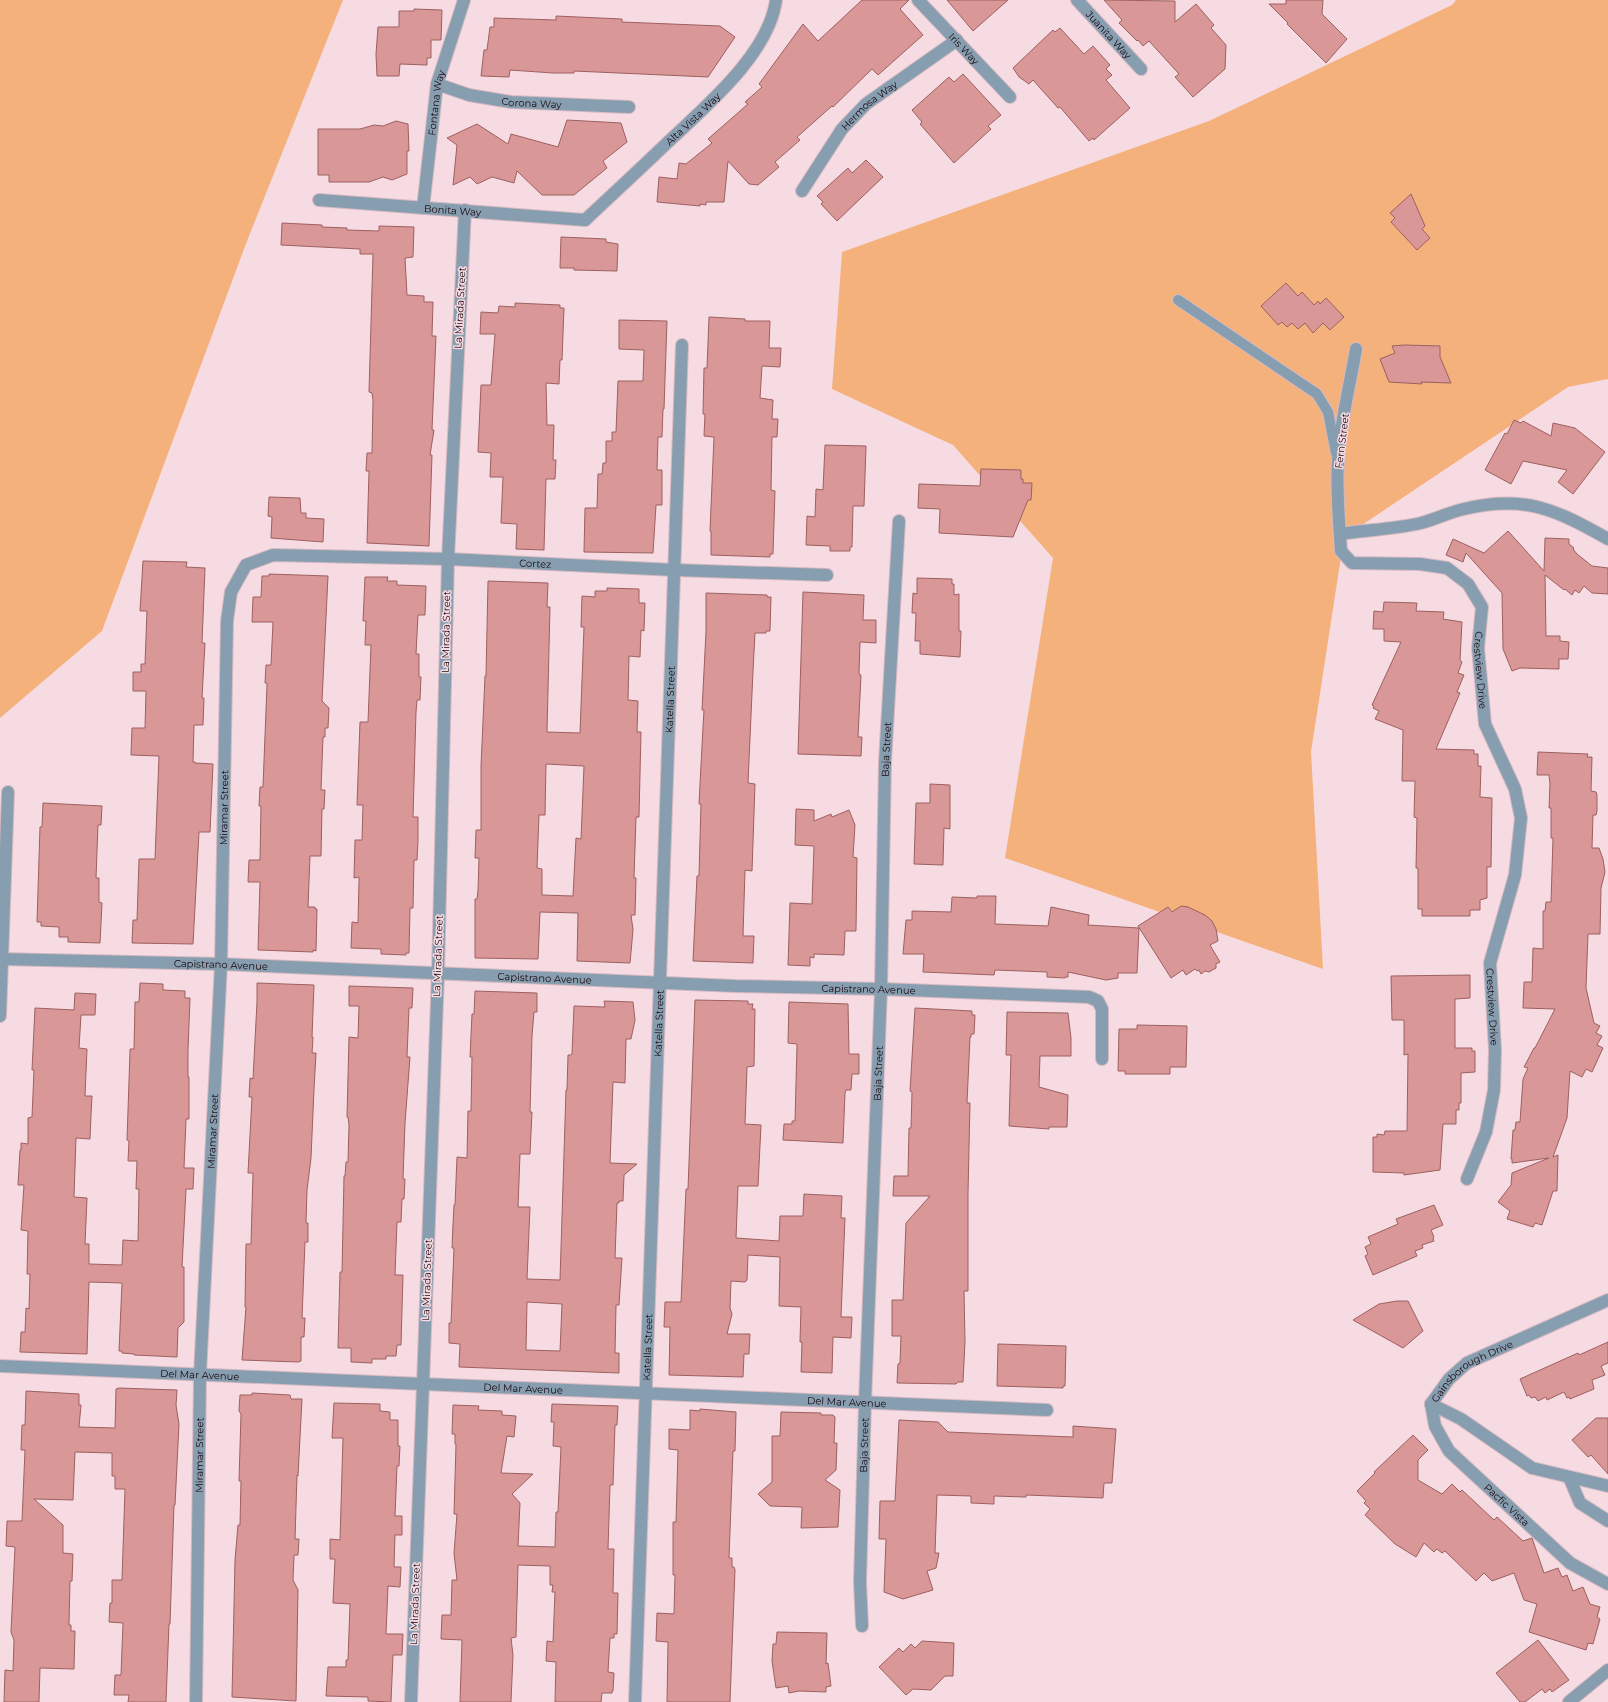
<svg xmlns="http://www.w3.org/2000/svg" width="1608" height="1702" font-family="Montserrat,sans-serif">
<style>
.green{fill:#f4b17b}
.building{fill:#d99797;stroke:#9d6060;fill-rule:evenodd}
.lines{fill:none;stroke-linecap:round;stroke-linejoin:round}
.service-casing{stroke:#d4b9c1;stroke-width:12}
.minor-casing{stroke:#d4b9c1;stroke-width:14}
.tertiary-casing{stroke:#d4b9c1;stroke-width:14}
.service{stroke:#869eaf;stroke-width:10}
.minor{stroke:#869eaf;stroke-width:12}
.tertiary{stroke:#869eaf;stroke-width:12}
.labels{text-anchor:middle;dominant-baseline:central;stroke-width:3;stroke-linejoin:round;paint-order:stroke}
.street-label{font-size:10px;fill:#1b060e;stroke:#f7dbe3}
</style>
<rect width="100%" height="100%" fill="#f7dbe3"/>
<g class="green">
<path d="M0,0h343l-96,241 -145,390 -102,87z"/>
<path d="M1456,0h152v379l-40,8 -224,150 -33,215 12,217 -318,-111 48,-300 -100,-113 -121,-56 10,-137 367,-131 243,-116z"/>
</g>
<g class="building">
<path d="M862,0h47l-9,9 23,26 -45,40 -6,-6 -39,38 -1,-1 -35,31 3,3 -25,22 4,5 -21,18 -9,-1 -21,-23 -4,41h-18v3l-6,-1v2l-43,-4 2,-25 18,2 2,-16 7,1 26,-21 -4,-4 40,-35 -3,-2 17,-15 -3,-3 44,-60 15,17z"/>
<path d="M947,0h61l-35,31z"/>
<path d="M1104,0l71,1v21l21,-18 18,21 -3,3 15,17 -1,24 -32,28 -18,-20 4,-3 -30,-33 -6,5 -5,-6 -1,1 -18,-18 3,-3z"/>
<path d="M1286,0h37l-1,14 25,25 -21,24 -39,-39 1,-1 -19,-19h17z"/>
<path d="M414,9l28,1 -1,30h-10v18h-4v7l-27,-1 -1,12h-22l-1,-22 2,-27h21v-16h15z"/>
<path d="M556,16l66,3v3l98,4 15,11 -27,40 -134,-6v2h-21l-43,-3 -1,7 -28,-1 3,-26h3l3,-23h4v-9l62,2z"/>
<path d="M1060,28l24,26 9,-8 17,19 -4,4 6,6 -6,5 24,28 -36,32 -1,-2 -4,3 -29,-34 -2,1 -25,-28 -4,4 -10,-7 -6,-9 40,-38 2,2z"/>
<path d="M963,74l38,41 -13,11 3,3 -37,34 -34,-39 2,-2 -10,-12 37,-33 5,5z"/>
<path d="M567,120l54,3 6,19 -24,19 4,7 -33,27h-32l-25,-24 -3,12 -22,-6 -15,7 -7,-7 -17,8 4,-40 -10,-7 30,-14 31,20 3,-10 47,13z"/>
<path d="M396,121l12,3 1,27h-2v23l-15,6 -9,-3 -14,5h-40v-7h-11v-46h42l14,-4 9,1z"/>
<path d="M866,160l17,17 -46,44 -16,-17 2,-2 -6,-6 31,-28 4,5z"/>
<path d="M1411,194l14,32 -3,3 8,9 -13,12 -26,-28 4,-4 -5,-5z"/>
<path d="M282,223l40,2v2l25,1v2l32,1v-5l35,1 -1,30 -8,1 2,37 17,1v6h9l-1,34h4l-4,94h2l-4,25h2l-3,91 -62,-3 2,-72h-3l1,-18h5l1,-53 -1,-7 -3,-1 4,-138h-13v-5l-79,-4z"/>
<path d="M561,237l45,2v3l12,2 -1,27 -43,-1v-2h-14z"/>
<path d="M1286,283l12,13 4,-4 12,13 4,-4 2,3 6,-6 18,19 -14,13 -7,-7 -10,10 -8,-10 -7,6 -6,-6 -5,4 -5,-5 -4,3 -17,-19z"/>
<path d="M515,303l45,2v3h4l-2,52h-2l-1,24 -13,-1 1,42h7l-1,35h3l-1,19h-9l-2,71 -28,-1 1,-25 -16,-1 2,-46h-13l1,-24 -13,-1 3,-67h10l4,-51h-15l1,-22 17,1 1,-7 16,1z"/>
<path d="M709,317l36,2v2h25l-1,27h12l-1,19 -18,-1 -2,32 13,2 -1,19h6l-1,18h-5l-1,53 4,1 -2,63h-3v3l-59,-2v-24h-1l4,-94 -10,-1 1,-22h-2l1,-46h3z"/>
<path d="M619,320l48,1 -3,88h-1l-1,28h-4l-1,33h5v35h-6l-3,48 -69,-1 1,-44h12l1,-34h4l1,-11h3v-22h6v-9h4l2,-51h25l1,-31 -25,-1z"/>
<path d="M1404,345l36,1v11l11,26 -30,-1 1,2 -33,-2 -9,-23 15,-6 -3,-7z"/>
<path d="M1514,420l7,3 2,-2 28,15 2,-13 22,5 30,24 -32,42 -15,-12 9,-12 -44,-9 -12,23 -26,-14 20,-37 2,1z"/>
<path d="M825,445l41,1 -2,60h-11l-1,41h-2v4h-20v-5l-24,-1 1,-29 8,1 1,-28 7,1z"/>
<path d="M981,469l40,1v9h2v4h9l-1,17h-3l-15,37 -74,-4 1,-24 -22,-1 1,-24 61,2z"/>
<path d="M269,497l31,1 1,15h5v5l18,1 -1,23 -52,-4 1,-21 -4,-1z"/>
<path d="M1508,531l36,40 1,-33 24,1v5l5,4 -1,1 4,5 15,12 16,2v26l-16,-1 -8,-7 -5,7 -4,-3 -3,5 -7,-6 -1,1 -19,-15 1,61h14v5l9,1 -1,17h-9v10l-39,-1 -8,3 -9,-22 -1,-56 -36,-40 -3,9 -17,-7 7,-16 31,14z"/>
<path d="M143,561l44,1 -1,5 19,1 -3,75h3l-3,55h2l-1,27h-9l-1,37h2v1l18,1 -3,68h-11l-6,112 -61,-1 1,-23h4l2,-61h16l4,-103 -28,-1 1,-27h13l1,-37h-13v-19h8v-8h4l2,-53h-7z"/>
<path d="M269,574l59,2 -6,125 7,7 -1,20h-3v9h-2l-2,53h4l-1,19h-2l-1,47h-11l-2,51h7v2h2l-1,42 -3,-1v2l-55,-2 2,-68h-12l1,-22h11l1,-54h-2l1,-19h3l1,-26 3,-76v-2h-2l1,-18h5l2,-43h-21l1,-25h8l1,-21h7z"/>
<path d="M365,577h23l-1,4h10v4l29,1 -1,29h-7l-2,39h3v23h2l-1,23h-3l-1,12 -3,105h5v24l-1,19h-3l-1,48h-3l-1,45h-3v2l-25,-1v-5l-30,-1 1,-26 6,1 1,-42v-4l-5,1 1,-38h7l1,-35h-6l3,-83h8l3,-77h-6l1,-24h-3z"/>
<path d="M917,578l35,1v5h2v11l5,-1v37h2l-1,26 -40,-3v-13h-5l1,-28h-4l1,-20 4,1z"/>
<path d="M488,581l60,2 -1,24h3l-3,125 33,1 4,-106h-3l1,-31 13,1v-6h12v-3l32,1v14h6l-1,28 -3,-1 -1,27 -11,-1 -1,44 10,1 -1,31h4l-2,85h-3l-2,61h2l-1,37h-4l2,15 -3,33 -53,-2 1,-48 -38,-1 -2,47 -63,-1v-59h2l1,-8 1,-33h-4l1,-28h5v-64l4,-90h1zM546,764l38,2 -3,73 -5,-1 -3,58 -31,-1v-26l-5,-1 2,-53h6z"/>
<path d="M803,592l61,3 -1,25h13v23l-16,-1 -1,32 2,1 -3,62h4l-1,19 -63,-2z"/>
<path d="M706,593l61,2v2h4l-1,34h-4v2h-11l-2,38 -5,112 7,1 -3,87 -7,-1 -2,66h11l-1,27 -60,-2 4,-85h2l2,-72h-2l4,-77 1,-17h-2l4,-78z"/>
<path d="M1384,602l33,1 -1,8 28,1 -1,7 19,3 -2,38 2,2 -4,11 6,2 -7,17 3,1 -24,56 38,1v4h4v12h3l-1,31 12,1 -1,69h-4v31l-7,2v10h-10v6h-48v-7h-4v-41h-2l1,-50 -3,-1 1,-36h-13l1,-51 -28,-11 4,-8 -6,-3 1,-2 -2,-1 29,-63 -17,-1v-12h-11l1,-18 9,1z"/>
<path d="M1538,752l50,2 -1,3h5l-1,34 5,1 1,3v16l-1,4h-3l-1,33h7l4,11 2,13 -4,16 -1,46h-12l-2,54 8,35 6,3 -4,7 6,3 -5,9 6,3 -11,24 -6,-3 -4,8 -12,-6 -3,47 -14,39 5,-2 -1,36h-4l-11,34 -7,-2 -2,4 -26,-8 3,-8 -12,-9 13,-17 1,-12 37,-15 -37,5v-4h-1l2,-29h2l1,-8h4l3,-43 5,-11 -4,-1 10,-19h1l20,-39 -32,-1 1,-26h8l1,-34 10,1v-38h2l1,-9h5l2,-64h-2v-30h-2l1,-24 -1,-9h-12z"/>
<path d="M930,784l20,1v44l-6,-1 -1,37 -29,-1 2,-61h14z"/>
<path d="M43,803l59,3 -1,19h-3l-2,53h3v24l3,1 -2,40 -32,-1v-5h-9v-10l-18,-1v-4h-4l3,-95h2z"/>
<path d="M796,809l18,1v11l17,-7 1,3 17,-7 6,15 -2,32 4,1 -1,73h-11l-1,24 -30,-1v4l-4,-1v9l-22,-1 2,-62 22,1 2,-58 -19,-1z"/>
<path d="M977,896h19l-1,28 53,2 3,-19 38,8 -1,10 51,3 -2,45h-19v5l-12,2 -38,-8v5h-3v1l-18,-1v-5l-52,-2 -1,5 -71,-3 1,-18h-21l3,-34h6v-9l39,1 1,-15 25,1z"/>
<path d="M1181,906l7,1 17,8 7,6 4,8 2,12 -8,4 10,17 -4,2v4l-7,4 -4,-1 -4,3 -2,-4 -2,1 -2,-2 -9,6 -3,-5 -12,8 -33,-52 30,-19 4,5z"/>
<path d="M1470,975v23l-15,1v49h17v3h3v21l-14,1v30h-2v7h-3v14h-13l-3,46 -36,5v-2l-31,-1v-35h4v-3l7,1 1,-4h22l1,-77 -4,1v-35h-12l-1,-44z"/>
<path d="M140,983l23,1v6l22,1v7h5l-2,53v26h1v42h-3l-2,49h10l-1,21h-7l-4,78h2v55l-6,6 -1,29 -43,-2v-1l-12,-1v-2h-3l3,-68 -33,-1 -2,72 -67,-2 1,-20h4l1,-24 3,1 1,-35h-3l1,-43 -7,-1 3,-45h-6l2,-35h1v-7l7,1v-26l4,-1 2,-47h-2l3,-62 39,2 1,-17 21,1 -1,21h-14l-2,33 8,1 -2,47h7l-1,19 -1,24 -14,-1 -2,59 13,1 -2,46h4v20l33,1 1,-25 15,1 1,-52h-3l1,-28h-9l1,-20 -2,-1 3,-89v-2h4l1,-47h4z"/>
<path d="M257,983l57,2 -2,52h1l-1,16h4l-2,36 -3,69 -4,32 -1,33h2v19h-3l-3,76h3l-1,19h-3v24l-3,1 -56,-2 4,-53h-1l1,-63h5l2,-71h-5l4,-76h-3l1,-19 3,1 4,-77z"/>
<path d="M349,986l64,2 -1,20h-3l-2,49h3l-5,66 -2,56h2l-1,20h-2l-1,23h-4l-2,53h8l-2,70h-4l-1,11h-10v3h-14v4l-21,-1v-14h-13l2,-76h2l2,-96h1l1,-14h2l1,-37 -1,-8h-1l2,-80 9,1 1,-32h-10z"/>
<path d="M475,991l62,2v19h-3l-2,24 -2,76h2l-2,42h-10l-2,53h12l-3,72 33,1 6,-190h1l1,-35h3l1,-1 2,-48 31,1 -1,-6 29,1 2,18 -4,19h-5l-1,44 -12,-1 -3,81 27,1 -13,11 -1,26h-4v2h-2l-2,55h7l-3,47h-3l-1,48h4v20l-160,-6 1,-23 -11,-1v-20h2l3,-75h-2l1,-24 1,-19h1l2,-48 10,1 1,-47h3l1,-54h-2l2,-43h2zM527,1302l35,2 -2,47 -34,-1z"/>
<path d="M695,1000l53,1v3h5l-1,5h3l-1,57 -7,1 -2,57 16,1 -3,61h-20l-2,52 43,3 1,-25h23l1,-22 38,2 -1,22h4l-4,99h11l-1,21 -18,-1 -1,36 -31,-1 1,-30h-2l1,-35 -22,-1 1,-49 -32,-2 -1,25 -2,2 -14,-1 -1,27 2,6 -5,20h23l-1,20h-5l-1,23 -74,-2 1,-48h-6l1,-25h16l5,-113h2z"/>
<path d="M789,1002l59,2 1,50h10v20h-7l-1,16h-5l-1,3 -2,50 -60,-3 1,-16h8v-3h3l2,-76v-1l-9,-1z"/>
<path d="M915,1008l57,3v4h3l-1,19h-3v3h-1l-3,66h3l-2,90v98h-4l1,51 -2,40h-5l-2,2 -59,-1 1,-19 2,-1 1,-27h-9v-36h11l3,-77 24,-27h-37l1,-20h14l1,-48h2l1,-36 -2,-1z"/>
<path d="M1007,1012l61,1 3,25v18h-31l-1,31 29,8 -1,32h-18v2l-40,-3 2,-71h-5z"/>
<path d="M1137,1025l50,1 -1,41h-16v7h-45v-3h-7l1,-42h18z"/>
<path d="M1434,1205l9,20 -12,5 3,7 -1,1 1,3 -12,4 1,3 -8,3 2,5 -44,19 -8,-19 3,-2 -3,-7 6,-3 -3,-7 30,-13 -2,-5z"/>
<path d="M1397,1301h11l15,30 -20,17 -50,-28 26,-16z"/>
<path d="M1608,1342v21l-7,3 4,9 -13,5 2,9 -24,10 -1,-2 -2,1 -3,-6 -17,8 -1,-3 -8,4 -3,-4 -4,1 -2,-3 -2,1 -7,-17 58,-26 1,2z"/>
<path d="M998,1344l68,2 -1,40h-2v2l-66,-2z"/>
<path d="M119,1388l58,2 -1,15 3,19 -4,81h-1l-4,119h-1l-3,78h-38l1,-7h-15l1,-20h6l2,-52 -14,-1 1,-19h2v-23h10l3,-91h-10v-13h-3v-23l-37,-1 -2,48 -39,-1 29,26v28l10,1 -1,27h-2l-1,44h2v6h4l-1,38 -34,-1 -1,34h-35l1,-32 8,1 1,-31 -3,-8 4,-85 -9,-1 1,-25h15l3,-71h-4l1,-25h3l1,-34 53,3v11h2l-2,22 36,1 1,-39z"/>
<path d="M252,1393l38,2 1,4h11l-4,77 -1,-1 -2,64h4l-1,16h-4l-1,25 5,10 -2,111 -64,-4 3,-137 3,-35h2l1,-44h-2l2,-67 -2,-3 1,-16h12z"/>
<path d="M334,1403l46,1v7l10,1v8h8v26h2l-1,20h-2l-2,50h7v19h-7l-1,32h7l-1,20 -12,-1 -2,48h17l-1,21h-9l-2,47 -23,-1v-4l-42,-1 2,-29h18v-7h2l2,-56 -17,-1 2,-44h-5v-20l10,1 3,-102h-11z"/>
<path d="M552,1404l66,2 -1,19h-2l-2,60h-3l-2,64h6l-1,44h5l-1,41h-3v4h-4l-2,34 6,1 -1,18h-1v2h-10l-1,9h-46l1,-40 -10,-1 1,-20 6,1 2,-50h-3l1,-7h-3v-19l-32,-1 -2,72 -5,1 2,17 -2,47h-51l2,-62 -21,-1 1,-24h9l1,-35h5l-3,-27 3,-39h-3l2,-70h-1v-10h-3l1,-29 26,1 -1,4 24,1v4l14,1 -2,21 -7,-1 -6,37 32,1 -21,20 8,9 -2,43 37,1 1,-35h2l3,-65 -8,-1 1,-24h-3z"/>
<path d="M700,1409l36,3 -1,39h-2l-4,107h3v9h2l1,3 -5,132h-63l1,-60 -12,-1 1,-28 17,1 1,-39h-2v-53h3l2,-72 -9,-1v-20l21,1v-20l10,1z"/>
<path d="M781,1412l40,1v2h12l2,2 -1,26h3l-1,27 -11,10 15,10 -2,37 -37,1 1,-21 -32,-1 -12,-12 14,-12v-46h8z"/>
<path d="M1596,1418h12v56l-17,-19 -3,2 -16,-17z"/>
<path d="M899,1420l39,2 10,10 48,2 77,3v-11l43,3 -4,54h-8l-1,15 -77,-3v2l-32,-1v8l-23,-1v-7l-34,-1 -2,58h4l-3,15 -9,3 6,19 -30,9 -19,-7 2,-53h-7l1,-38h15z"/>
<path d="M1413,1435l15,15 -10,10v20l24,14 10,-10 8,8 2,-2 32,30 3,-3 26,24 9,-3 12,35 14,-5 4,9 5,-2 6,16 10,-4 7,17 10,3 -3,10 3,2 -7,25 -5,-1 -2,7 -57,-18 8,-28 -13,-4 -10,-27 -22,8 -8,-8 -8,8 -31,-30 -3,2 -5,-4 -3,3 -10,-9 -8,14 -21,-13 -30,-29 5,-6 -6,-6 2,-2 -9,-10 18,-18 -1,-1z"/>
<path d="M777,1632l50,1 -1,31 2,-1 3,23 -5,1v5l-27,-1 -10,2 -1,-7 -12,2 -4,-27 1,-17h3z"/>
<path d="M1538,1640l31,40 -17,12 -2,-3 -5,4 -3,-4 -17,13h-5l-24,-29z"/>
<path d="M922,1641l32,2 -1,33h-8l-14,14 -18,-1 -7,6 -27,-28 20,-19 4,4 8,-8 4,4z"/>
</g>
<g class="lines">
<defs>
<path id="service" d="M1178,300l139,94 11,18 8,41"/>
<g id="minor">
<path id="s1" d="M918,0l92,97"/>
<path id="s2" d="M1077,0l64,69"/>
<path id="s3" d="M437,84l32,11 42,7 118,5"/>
<path id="s4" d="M802,191l40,-62 24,-25 91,-64"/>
<path id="s5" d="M319,200l266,20"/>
<path id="s6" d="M423,208l14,-124 27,-84"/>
<path id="s7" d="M465,210l-17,349 -10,414 -15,411 624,26"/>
<path id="s8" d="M1356,349c-6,36 -16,74 -18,111 -2,30 1,61 3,91l11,12 68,1 27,4 21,16 14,23 -4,41 7,76 30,65 6,29 -6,57 -25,88 5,87 -1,40 -8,42 -19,47"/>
<path d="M1340,534c25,-4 56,-5 81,-11 15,-4 29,-11 43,-14 60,-15 93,1 144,30"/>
<path id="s9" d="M0,959l221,5 514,22 146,3 208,8 9,4 4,8v50"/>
<path d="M0,1016l8,-224"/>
<path id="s10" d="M1431,1404l4,22 14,25 121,112 38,21"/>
<path id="s11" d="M1431,1404l18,-25 18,-16 141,-63"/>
<path d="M1431,1404l30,15 71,49 76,18"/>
<path d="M1569,1477l11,26 28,18"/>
<path id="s12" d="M862,1626l-2,-44 5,-180 16,-413 4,-227 14,-241"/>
<path id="s13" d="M196,1702l4,-328 21,-410 6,-343 4,-29 15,-27 27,-10 175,4 227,11 152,5"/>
<path id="s14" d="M635,1702l47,-1357"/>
<path d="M1569,1702l39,-32"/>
</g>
<g id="tertiary">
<path id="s15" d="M585,220c28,-26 55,-51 82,-77 38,-36 102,-89 109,-143"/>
<path id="s16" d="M0,1366l423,18 -12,318"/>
</g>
</defs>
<use href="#service" class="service-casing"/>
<use href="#minor" class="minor-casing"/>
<use href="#tertiary" class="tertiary-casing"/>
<use href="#service" class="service"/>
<use href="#minor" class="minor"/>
<use href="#tertiary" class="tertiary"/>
</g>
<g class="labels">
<g class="street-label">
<text stroke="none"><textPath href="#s2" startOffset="47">Juanita Way</textPath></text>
<text stroke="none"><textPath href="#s1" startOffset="67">Iris Way</textPath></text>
<text stroke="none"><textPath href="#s3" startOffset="97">Corona Way</textPath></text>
<text stroke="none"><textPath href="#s6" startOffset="106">Fontana Way</textPath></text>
<text stroke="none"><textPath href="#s4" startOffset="110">Hermosa Way</textPath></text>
<text stroke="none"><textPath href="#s15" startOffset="148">Alta Vista Way</textPath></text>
<text stroke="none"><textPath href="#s5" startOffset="134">Bonita Way</textPath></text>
<text transform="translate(460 308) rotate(-87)">La Mirada Street</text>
<text transform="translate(1342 441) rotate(-83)">Fern Street</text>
<text stroke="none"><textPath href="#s13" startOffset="1433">Cortez</textPath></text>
<text transform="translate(446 632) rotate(-89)">La Mirada Street</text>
<text stroke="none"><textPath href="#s8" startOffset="432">Crestview Drive</textPath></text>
<text stroke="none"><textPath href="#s14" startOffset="1003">Katella Street</textPath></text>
<text stroke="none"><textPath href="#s12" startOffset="877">Baja Street</textPath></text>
<text stroke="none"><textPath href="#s13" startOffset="895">Miramar Street</textPath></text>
<text transform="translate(438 956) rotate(-88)">La Mirada Street</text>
<text stroke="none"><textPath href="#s9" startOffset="221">Capistrano Avenue</textPath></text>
<text stroke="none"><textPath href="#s9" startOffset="545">Capistrano Avenue</textPath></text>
<text stroke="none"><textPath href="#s9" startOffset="869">Capistrano Avenue</textPath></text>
<text stroke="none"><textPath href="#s8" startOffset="780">Crestview Drive</textPath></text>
<text stroke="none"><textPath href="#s14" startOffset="679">Katella Street</textPath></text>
<text stroke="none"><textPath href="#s12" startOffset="553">Baja Street</textPath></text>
<text stroke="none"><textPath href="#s13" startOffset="571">Miramar Street</textPath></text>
<text transform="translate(427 1280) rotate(-88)">La Mirada Street</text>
<text stroke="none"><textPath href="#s14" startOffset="355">Katella Street</textPath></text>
<text stroke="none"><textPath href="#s11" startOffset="54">Gainsborough Drive</textPath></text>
<text stroke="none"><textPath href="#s16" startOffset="200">Del Mar Avenue</textPath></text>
<text stroke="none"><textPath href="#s7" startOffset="1275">Del Mar Avenue</textPath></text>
<text stroke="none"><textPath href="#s7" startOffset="1599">Del Mar Avenue</textPath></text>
<text stroke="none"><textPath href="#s12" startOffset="181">Baja Street</textPath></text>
<text stroke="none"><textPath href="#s13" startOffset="247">Miramar Street</textPath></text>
<text stroke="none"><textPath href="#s10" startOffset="130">Pacfic Vista</textPath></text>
<text transform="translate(415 1604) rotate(-88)">La Mirada Street</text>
</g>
</g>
</svg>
